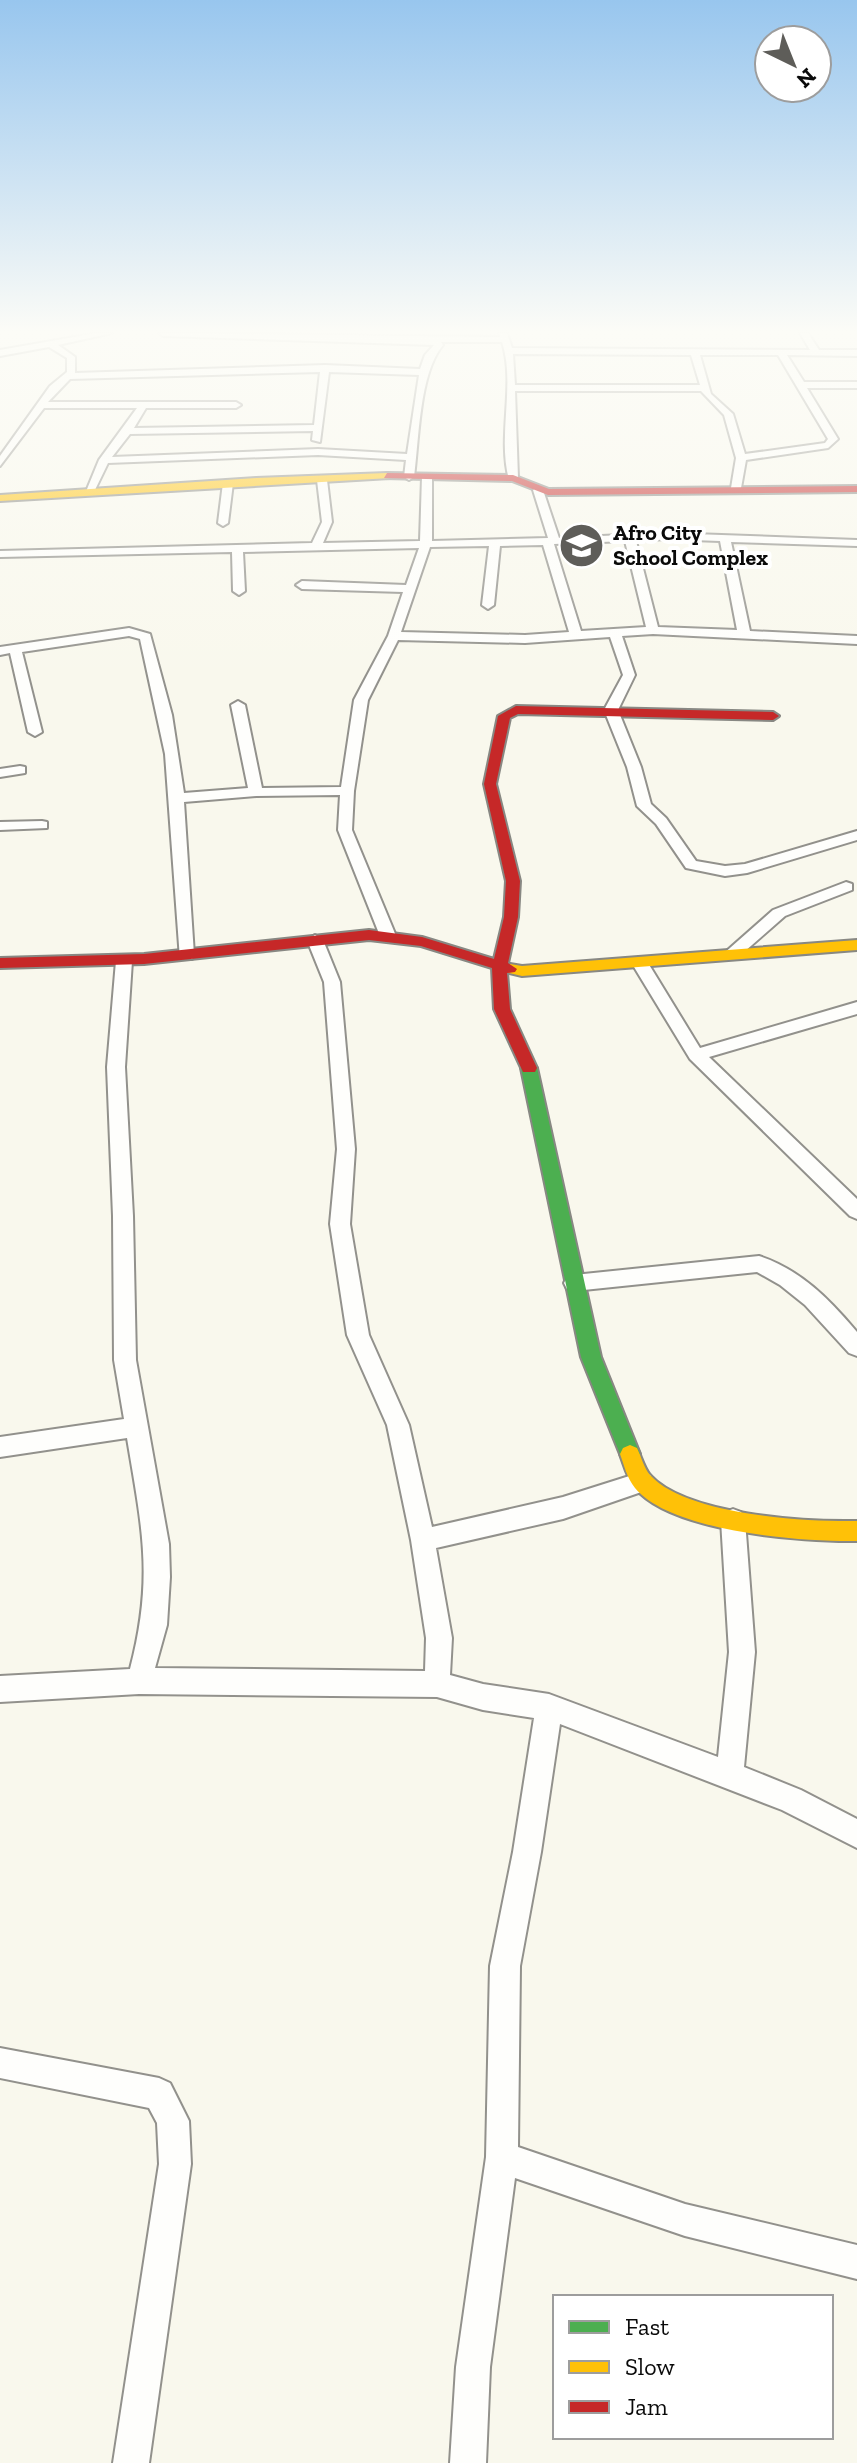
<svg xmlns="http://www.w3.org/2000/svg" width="857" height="2463" font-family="'Zilla Slab',serif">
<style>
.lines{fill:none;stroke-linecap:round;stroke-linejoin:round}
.street-casing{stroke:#92918c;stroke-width:4}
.fast-casing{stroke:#888883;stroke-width:4}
.slow-casing{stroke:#888883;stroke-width:4}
.jam-casing{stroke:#888883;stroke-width:4}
.street{fill:#fefefc;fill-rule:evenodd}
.fast{fill:#4caf50;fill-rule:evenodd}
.slow{fill:#ffc107;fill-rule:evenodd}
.jam{fill:#c62828;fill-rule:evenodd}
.labels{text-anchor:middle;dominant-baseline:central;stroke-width:8;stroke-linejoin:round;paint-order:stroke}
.far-poi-label{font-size:22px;font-weight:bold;fill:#0a0a0a;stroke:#fff;text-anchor:start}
</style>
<rect width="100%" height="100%" fill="#f9f8ed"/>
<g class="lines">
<defs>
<g id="street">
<path d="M97,333h15l-54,12 17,12v16l250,-8 95,4 5,-14 9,-10 -271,-9 -4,-3 341,4 -1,-4h8l5,15 298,2 -10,-17h8l11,17h38v6l-70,-1 17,27h53v6h-50l31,51 -10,9 -82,12 -5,28 -5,3 -5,-3 5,-30 -12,-43 -23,-24h-186l3,87 -9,2c-12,-45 7,-95 -7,-138h-61l2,3c-24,28 -24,95 -29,132l-5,3 -5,-3 2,-17 -88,-5 -210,8 -15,31h-8l14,-34 38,-52h-93l-44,58v-10l50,-70 17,-14v-14l-18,-11 -49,9v-6zM513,354l178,1 9,30h-185zM700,355h78l50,84 -3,4 -80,11 -12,-40 -22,-20zM320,372l-6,53 -180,3 12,-20h90l5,-3 -5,-3h-188l22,-23zM329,372l90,3 -12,79 -89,-5 -206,8 18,-23 183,-3 -1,9 8,2z"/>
<path d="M427,474l5,3v64l116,-3 -15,-48 5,-3 5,3 16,48 106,-5 192,7v6l-126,-4 19,89 107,5v8l-204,-10 -31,2 13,39 -17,35 23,57 10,37 15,14 30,43 29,5 20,-2 112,-33v9l-110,33 -22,3 -39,-8 -30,-44 -19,-18 -10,-39 -23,-57 19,-35 -13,-38 -85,6 -127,-3 -30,60 -14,91 -2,39 44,106 -2,4h-12l-2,-4 -42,-106 2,-35 -84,1 -72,6 10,153 -2,4h-12l-15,-205 -25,-115 -11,-3 -107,16 20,80 -7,4 -7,-4 -18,-79 -10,2v-8l129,-19 21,6 22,81 12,78 64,-5 -17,-83 7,-4 7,4 17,83 79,-1 13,-87 34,-64 15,-44 -101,-3 -6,-4 6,-4 104,4 13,-37 -176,4 2,39 -6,4 -6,-4 -1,-39 -232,5v-6l312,-8 10,-21 -5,-42 5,-3 5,3 5,42 -9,21 97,-2 2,-64zM665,539l55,2 17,89 -79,-3 -22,-86zM625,541l21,86 -65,4 -27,-87zM543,545l26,87 -44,3 -124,-3 29,-85 59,-1 -7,59 6,4 6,-4 6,-59z"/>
<path d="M228,480l5,3 -5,40 -5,3 -5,-3 5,-40z"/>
<path d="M20,766l5,1v6l-25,4v-8z"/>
<path d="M42,821l5,1v6l-47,2v-8z"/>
<path d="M846,882l6,2v6l-67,26 -49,43h-12l-2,-4 51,-45z"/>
<path d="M315,935l8,5 17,42 15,167 -5,75 19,111 40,90 23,102 131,-30 79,-25 8,3 4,7 -4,7 -87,30 -127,29 16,90 -2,37 33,9 66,10 169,63 11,-105 -8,-132 4,-8 8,-3 8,3 4,8 10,132 -11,115 57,23 56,29v29l-75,-38 -222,-86 -19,128 -21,114 -2,181 167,57 172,41v34l-172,-43 -170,-58 -25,189 -4,96h-36l6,-96 30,-210 4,-191 23,-114 21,-134 -51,-8 -46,-13 -298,-3 -139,8v-26l130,-7c24,-91 12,-141 -3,-231l-127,19v-20l124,-18 -10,-59 -1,-144 -6,-149 9,-106 8,-5 8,5 -7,106 8,149 3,144 33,184 1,33 -3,48 -12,43 270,3 1,-33 -15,-98 -24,-115 -40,-90 -17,-111 7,-75 -13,-167 -17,-42z"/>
<path d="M639,957l6,1 55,90 157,-46v12l-148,43 148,142v20l-7,-3 -160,-157 -59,-97z"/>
<path d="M759,1256c41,13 71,44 98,76v24l-8,-3 -44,-48 -25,-20 -23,-13 -183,19 -7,-2 -3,-6 3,-6 7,-2z"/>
<path d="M0,2048l159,30 11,5 19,38 2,43 -42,299h-36l46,-299 -2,-41 -8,-15 -149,-30z"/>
</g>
<path id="fast" d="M529,1062l8,6 64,289 39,97 -3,6 -7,3 -7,-3 -3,-6 -39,-97 -60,-289z"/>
<g id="slow">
<path d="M387,473l3,5 -390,23v-6l256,-17z"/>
<path d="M857,940v10l-335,26 -17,-4 -2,-3 7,-5 12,2z"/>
<path d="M630,1445l7,3c4,8 7,20 13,27 36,40 156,47 207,46v20c-54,1 -186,-9 -222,-53 -8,-10 -11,-23 -15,-34l3,-6z"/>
</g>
<g id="jam">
<path d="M387,473l126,2 36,14 308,-3v6l-309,3 -36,-14 -128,-3z"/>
<path d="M516,706l257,6 6,4 -6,4 -255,-6 -8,4 -14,66 24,97 -2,36 -10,46 9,6 -2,3 -8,1 3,36 27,59 -2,4h-12l-29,-63 -2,-41 -71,-22 -52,-6 -225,24 -144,4v-10l144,-4 225,-24 53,7 72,22 10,-42 2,-36 -22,-97 14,-68z"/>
</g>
</defs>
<use href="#street" class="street-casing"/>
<use href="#fast" class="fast-casing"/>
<use href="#slow" class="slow-casing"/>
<use href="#jam" class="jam-casing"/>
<use href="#street" class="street"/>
<use href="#fast" class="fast"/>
<use href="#slow" class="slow"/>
<use href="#jam" class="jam"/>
</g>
<linearGradient id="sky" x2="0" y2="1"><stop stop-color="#98c6ee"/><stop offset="0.49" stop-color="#fcfcf7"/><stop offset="1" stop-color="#fcfcf7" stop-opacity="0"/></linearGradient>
<rect width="857" height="677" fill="url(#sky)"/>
<defs>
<symbol id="school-disc" viewBox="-11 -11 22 22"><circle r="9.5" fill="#5e5d59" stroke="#fff"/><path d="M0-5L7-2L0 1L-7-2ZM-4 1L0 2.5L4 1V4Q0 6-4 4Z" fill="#fff"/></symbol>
</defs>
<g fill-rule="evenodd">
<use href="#school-disc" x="556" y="520" width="51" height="51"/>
</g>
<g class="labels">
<g class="far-poi-label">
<text x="613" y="532">Afro City<tspan x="613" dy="25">School Complex</tspan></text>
</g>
</g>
<rect x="553" y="2295" width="280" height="144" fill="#ffffff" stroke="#9d9d9d" stroke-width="2"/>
<rect x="569" y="2321" width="40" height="12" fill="#4caf50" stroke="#9d9d9d" stroke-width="2"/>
<text x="625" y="2335" font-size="24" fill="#0a0a0a">Fast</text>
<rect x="569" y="2361" width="40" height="12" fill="#ffc107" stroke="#9d9d9d" stroke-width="2"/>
<text x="625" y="2375" font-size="24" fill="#0a0a0a">Slow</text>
<rect x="569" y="2401" width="40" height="12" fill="#c62828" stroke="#9d9d9d" stroke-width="2"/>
<text x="625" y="2415" font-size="24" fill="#0a0a0a">Jam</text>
<g transform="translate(793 64) rotate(137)"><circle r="38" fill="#ffffff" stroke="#9d9d9d" stroke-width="2"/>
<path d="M0-6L14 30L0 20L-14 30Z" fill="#5e5d59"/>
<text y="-12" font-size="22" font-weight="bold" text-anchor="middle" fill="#0a0a0a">N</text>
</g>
</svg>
